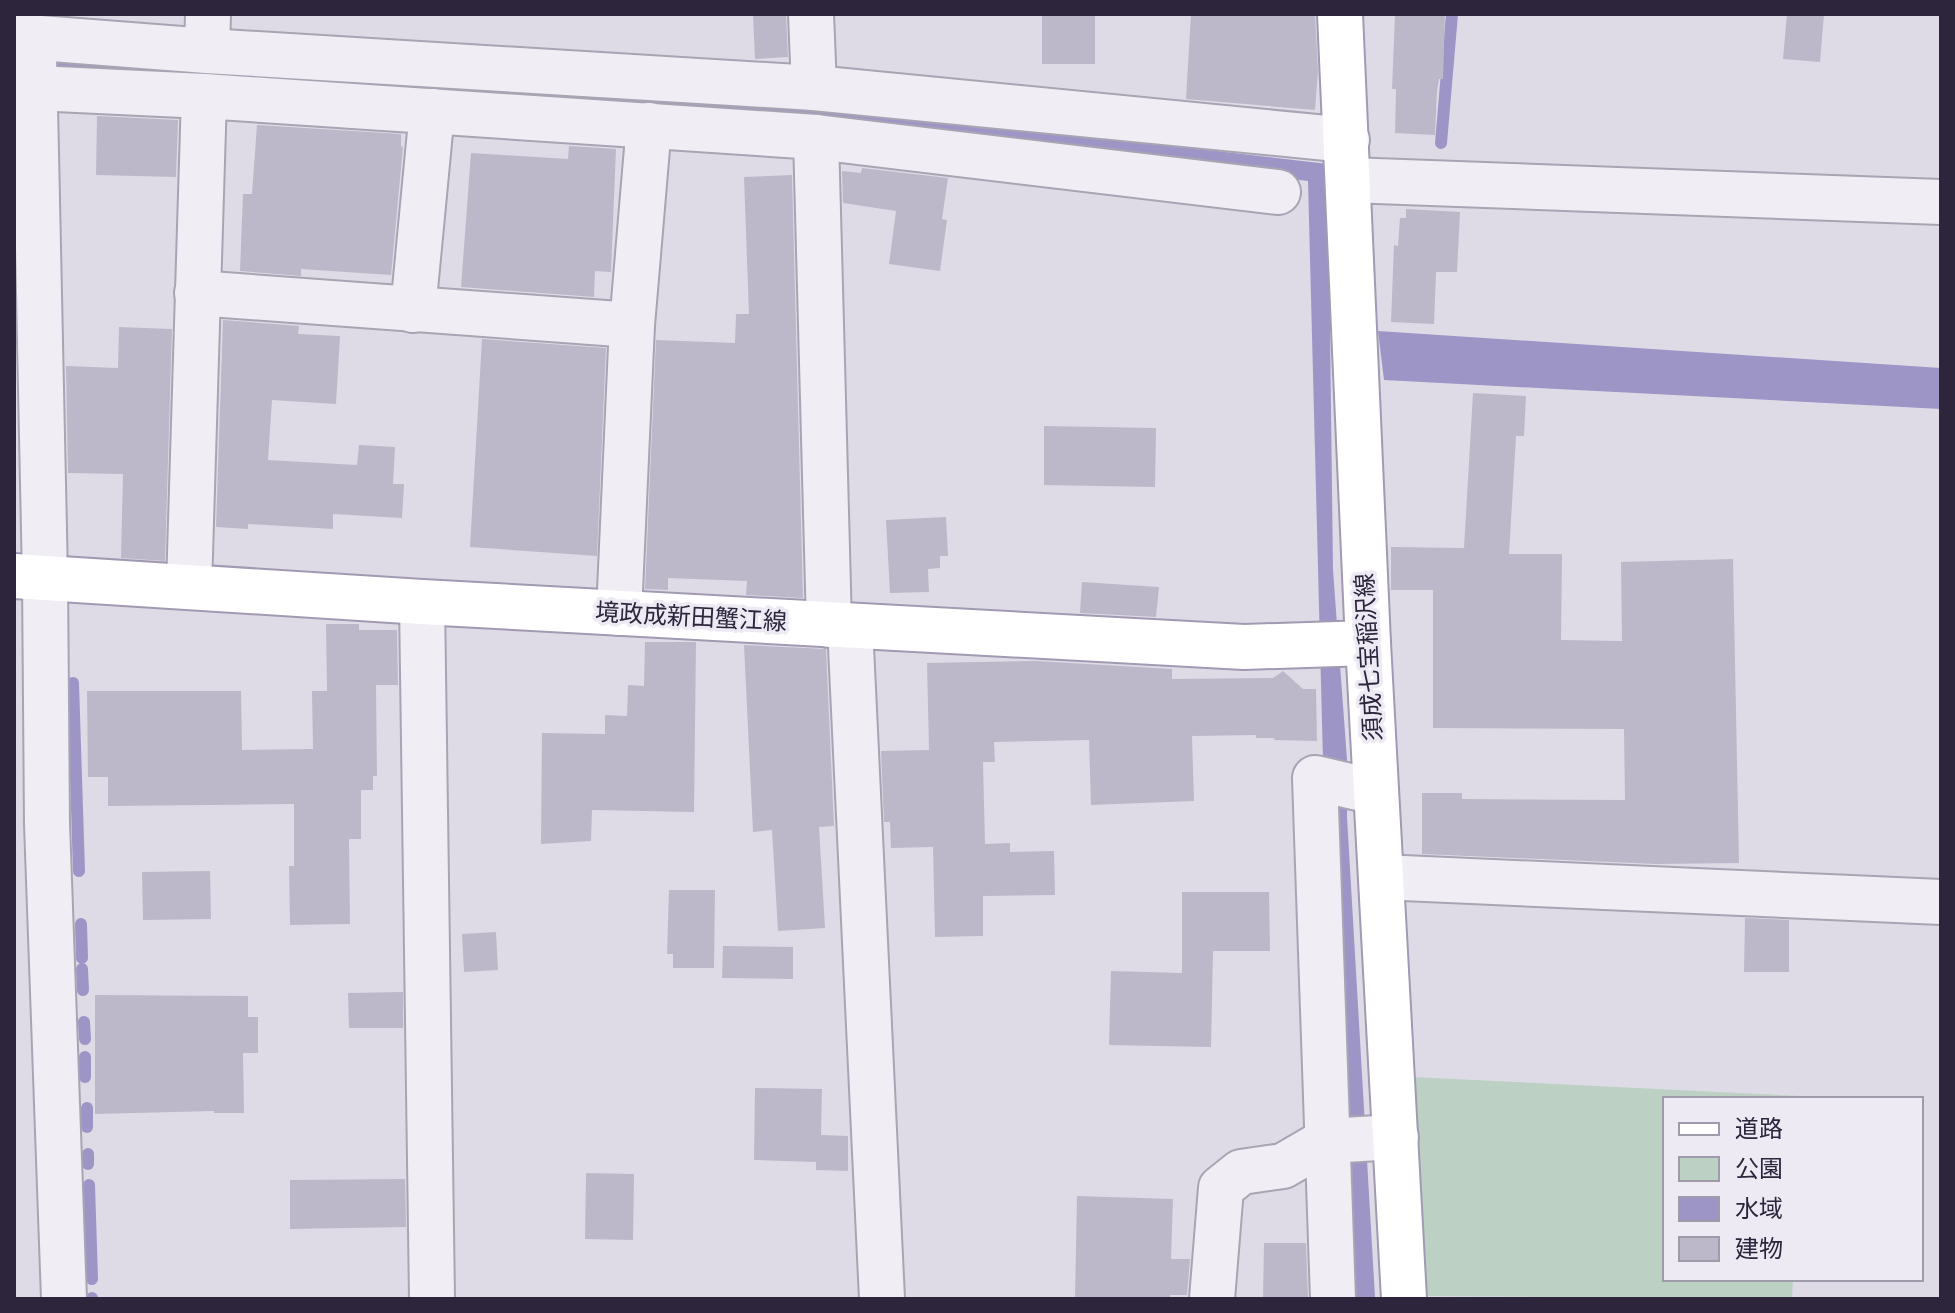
<svg xmlns="http://www.w3.org/2000/svg" width="1955" height="1313" font-family="Karla,'Noto Sans JP',sans-serif">
<style>
.green{fill:#bcd0c4}
.water{fill:#9e95c7}
.lines{fill:none;stroke-linecap:round;stroke-linejoin:round}
.stream{stroke:#9e95c7;stroke-width:12}
.building{fill:#bdb8c9}
.minor-casing{stroke:#a9a4b3;stroke-width:48}
.major-casing{stroke:#a19ab2;stroke-width:48}
.minor{stroke:#f0eef4;stroke-width:44}
.major{stroke:#fff;stroke-width:44}
.labels{text-anchor:middle;dominant-baseline:central;stroke-width:7;stroke-linejoin:round;paint-order:stroke}
.street-label{font-size:24px;fill:#2c253c;stroke:#edeaf4}
</style>
<rect width="100%" height="100%" fill="#dedbe6"/>
<path class="green" d="M1412,1077l389,19v3h-136v180h128l-1,20 -370,-3z"/>
<g class="water">
<path d="M14,55l801,49 513,60 5,406 15,203 -1,44 28,480 -31,1 -1,-14 11,-13 -31,-510 -15,-580 -491,-58 -767,-46z"/>
<path d="M1378,331l563,37v41l-557,-29z"/>
</g>
<g class="lines">
<g class="stream">
<path d="M1441,143l11,-129"/>
<path d="M73,683l6,188"/>
<path d="M81,924l1,34"/>
<path d="M82,969l1,21"/>
<path d="M84,1022l1,17"/>
<path d="M85,1057v20"/>
<path d="M87,1108v19"/>
<path d="M88,1154v10"/>
<path d="M89,1185l3,94"/>
<path d="M92,1298v1"/>
</g>
</g>
<g class="building">
<path d="M753,14h33l2,43 -33,2z"/>
<rect x="1042" y="14" width="53" height="50"/>
<path d="M1191,14h124l3,57 -3,39 -129,-11z"/>
<path d="M1395,14h50l-2,65h-4l-2,12 -2,44 -40,-2 1,-44h-4z"/>
<path d="M1787,14h37l-4,48 -37,-3z"/>
<path d="M97,116l81,4 -2,57 -80,-2z"/>
<path d="M257,125l144,9v12l2,1 -12,128 -90,-6v7l-61,-5 3,-77h9z"/>
<path d="M569,146l47,3 -5,123 -16,-1 -1,26 -133,-10 10,-134 97,6z"/>
<path d="M862,168l86,10 -6,41 5,1 -7,51 -51,-7 7,-53 -53,-8 -1,-32 19,2z"/>
<path d="M792,175l11,423 -57,-3 1,-14 -79,-3v12l-23,-1 11,-249 79,3 1,-29h13l-5,-137z"/>
<path d="M1406,209l54,3 -3,60h-21l-2,52 -43,-2 3,-77 4,1 2,-28h6z"/>
<path d="M223,320l76,6 -1,8 42,2 -4,68 -64,-4 -4,60 89,5 2,-20 36,2 -2,37h11l-2,34 -69,-4v15l-85,-5v5l-32,-2z"/>
<path d="M119,327l53,2 -7,232 -44,-3 2,-84 -55,-1 -2,-107 52,2z"/>
<path d="M482,339l124,9 -9,208 -127,-9z"/>
<path d="M1473,393l53,3 -2,40h-8l-7,118h53l-1,86 61,1 -1,-79 112,-3 6,304 -83,1 -234,-10v-61h40v6l163,1 -1,-71 -191,-1v-138h-42v-43l73,1z"/>
<path d="M1044,426l112,2 -1,59 -111,-2z"/>
<path d="M946,517l2,39h-8v12l-12,1 1,23 -39,1 -4,-73z"/>
<path d="M1082,582l77,5 -3,30 -76,-4z"/>
<path d="M326,624h33v6h38l1,55h-22l1,91h-4v14h-12v49h-12l1,85 -60,1 -1,-59h5v-62l-186,2v-29h-20l-1,-86h154l1,59 71,-1 -1,-58h15z"/>
<path d="M645,642h51l-2,170 -102,-2 -1,31 -50,3 1,-111 63,1v-19l22,1 1,-31 16,1z"/>
<path d="M744,645l82,4 8,177 -15,1 6,101 -47,3 -6,-101 -19,2z"/>
<path d="M1036,661l136,8v10l101,-1 10,-7 20,18h13l1,52 -43,-1 1,-2h-19v-3l-64,1 2,65 -103,4 -2,-65 -95,2 1,20h-12l2,82 25,-1v9l44,-1 1,44 -72,1v40l-48,1 -2,-90 -42,1 -1,-26h-6l-3,-71 48,-1 -2,-87z"/>
<path d="M210,871l1,48 -68,1 -1,-48z"/>
<path d="M669,890h46l-1,78h-41v-14h-6z"/>
<path d="M1182,892h87l1,59h-57l-2,96 -102,-2 2,-74 71,2z"/>
<path d="M1745,918l44,2v52h-45z"/>
<path d="M496,932l2,38 -34,2 -2,-38z"/>
<path d="M723,946l70,1v32l-71,-1z"/>
<path d="M403,992v36h-54l-1,-35z"/>
<path d="M95,995l153,1v21h10v36h-15l1,60h-30v-2l-119,3z"/>
<path d="M755,1088l67,1 -1,46 27,1v35l-32,-1v-8l-62,-2z"/>
<path d="M586,1173l48,1 -1,66 -48,-1z"/>
<path d="M405,1179l1,48 -116,2v-49z"/>
<path d="M1077,1196l96,3 -2,60h19l-3,36h-17v4h-95z"/>
<path d="M1264,1243h42l2,56h-45z"/>
</g>
<g class="lines">
<defs>
<g id="minor">
<path d="M811,14l3,74"/>
<path d="M14,36l193,15 607,37 533,52"/>
<path d="M207,51l1,-37"/>
<path d="M34,58l11,520 2,246 17,475"/>
<path d="M14,87l190,9 612,41 13,488"/>
<path d="M816,137l462,55"/>
<path d="M1349,180l592,22"/>
<path d="M197,293l435,32"/>
<path d="M413,310l19,-199"/>
<path d="M189,587l15,-491"/>
<path d="M422,602l10,697"/>
<path d="M619,613l13,-288 17,-200"/>
<path d="M850,626l32,673"/>
<path d="M1381,877l560,25"/>
<path d="M1212,1299l9,-111 20,-16 42,-6 43,-25 70,-4"/>
<path d="M1333,1299l-18,-521 61,14"/>
</g>
<g id="major">
<path d="M1340,14l28,629 36,656"/>
<path d="M14,576l408,26 822,45 124,-4"/>
</g>
</defs>
<use href="#minor" class="minor-casing"/>
<use href="#major" class="major-casing"/>
<use href="#minor" class="minor"/>
<use href="#major" class="major"/>
</g>
<g class="labels">
<g class="street-label">
<text transform="translate(691 617) rotate(3)">境政成新田蟹江線</text>
<text transform="translate(1369 657) rotate(-93)">須成七宝稲沢線</text>
</g>
</g>
<rect width="1955" height="1313" fill="none" stroke="#2c253c" stroke-width="32"/>
<rect x="1663" y="1097" width="260" height="184" fill="#edeaf4" stroke="#a09baa" stroke-width="2"/>
<rect x="1679" y="1123" width="40" height="12" fill="#ffffff" stroke="#a09baa" stroke-width="2"/>
<text x="1735" y="1137" font-size="24" fill="#2c253c">道路</text>
<rect x="1679" y="1157" width="40" height="24" fill="#bcd0c4" stroke="#a09baa" stroke-width="2"/>
<text x="1735" y="1177" font-size="24" fill="#2c253c">公園</text>
<rect x="1679" y="1197" width="40" height="24" fill="#9e95c7" stroke="#a09baa" stroke-width="2"/>
<text x="1735" y="1217" font-size="24" fill="#2c253c">水域</text>
<rect x="1679" y="1237" width="40" height="24" fill="#bdb8c9" stroke="#a09baa" stroke-width="2"/>
<text x="1735" y="1257" font-size="24" fill="#2c253c">建物</text>
</svg>
